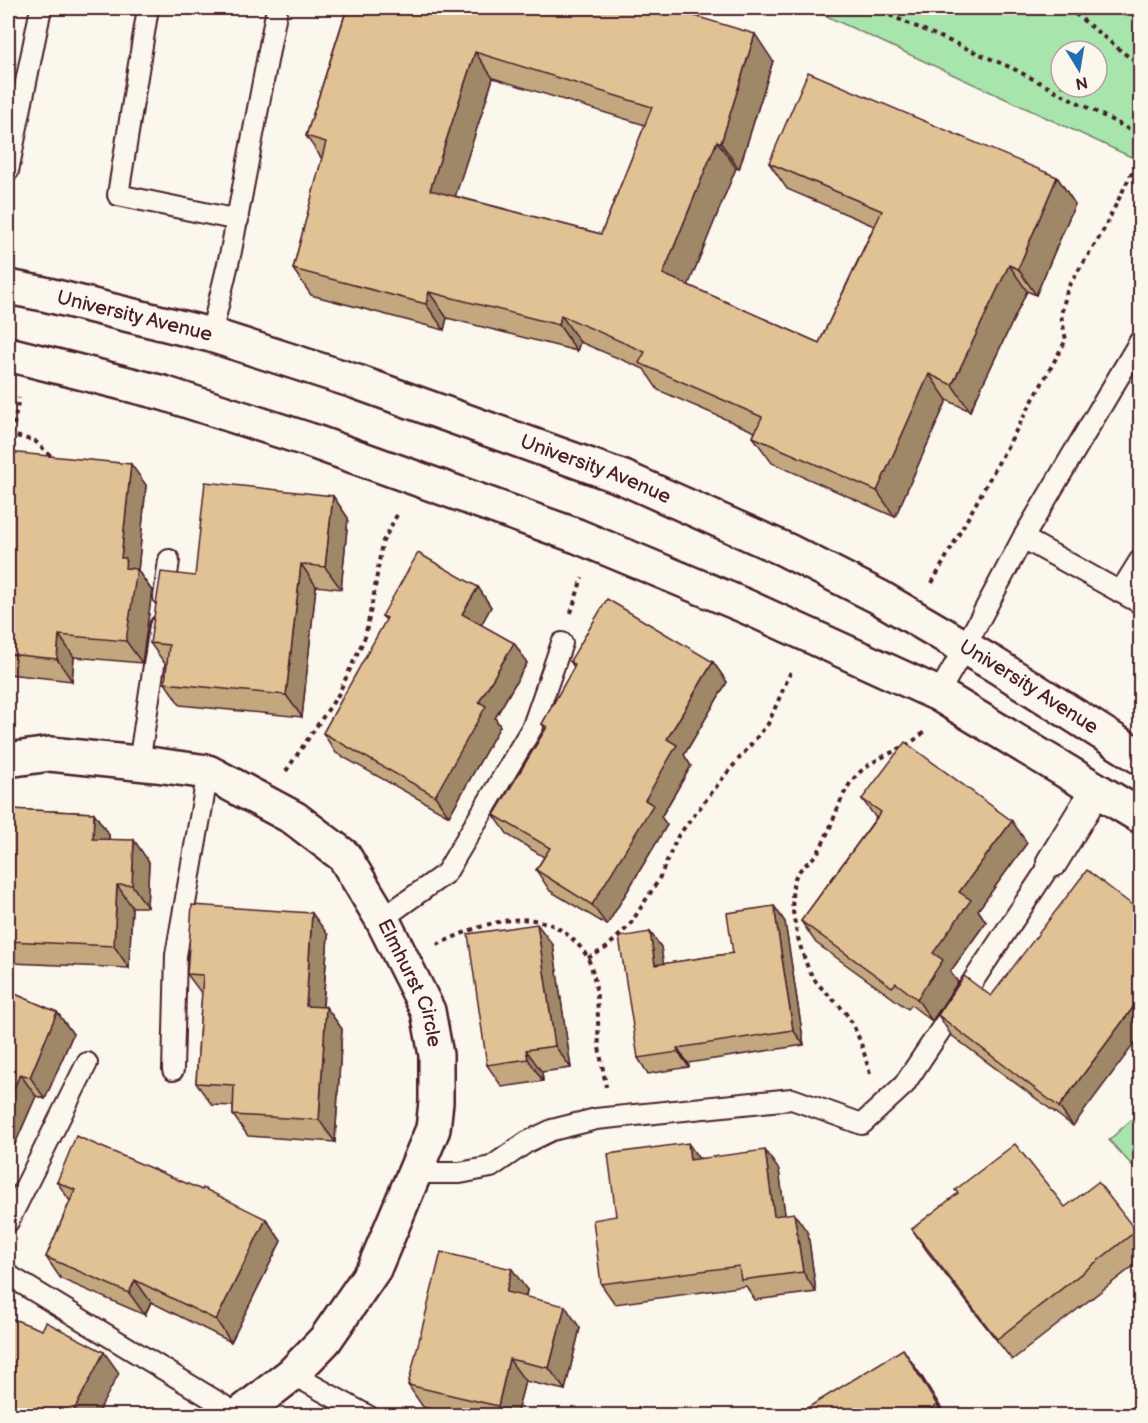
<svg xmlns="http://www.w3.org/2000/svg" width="1148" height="1423" font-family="'Balsamiq Sans',sans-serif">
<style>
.green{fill:#a7e5ad;stroke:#78826c;stroke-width:1.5;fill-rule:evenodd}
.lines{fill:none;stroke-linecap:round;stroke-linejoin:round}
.service-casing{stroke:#4a1f2b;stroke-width:24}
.pedestrian-casing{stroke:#4a1f2b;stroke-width:34}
.minor-casing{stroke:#4a1f2b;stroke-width:38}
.tertiary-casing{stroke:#4a1f2b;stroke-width:38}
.path{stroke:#4a1f2b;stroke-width:4;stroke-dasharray:4.5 4.5;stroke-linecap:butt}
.service{stroke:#fbf7ec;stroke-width:20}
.pedestrian{stroke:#fbf7ec;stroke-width:30}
.minor{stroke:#fbf7ec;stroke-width:33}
.tertiary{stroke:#fbf7ec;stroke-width:33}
.wall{fill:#c2a77f;stroke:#4a1f2b;stroke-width:1.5;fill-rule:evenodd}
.shaded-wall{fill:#9e8868;stroke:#4a1f2b;stroke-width:1.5}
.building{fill:#e1c294;stroke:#4a1f2b;stroke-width:1.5;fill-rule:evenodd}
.labels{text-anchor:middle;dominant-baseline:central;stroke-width:5;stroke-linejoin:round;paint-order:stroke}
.street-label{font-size:20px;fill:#4a1f2b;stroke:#fbf7ec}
</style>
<rect width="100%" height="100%" fill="#fbf7ec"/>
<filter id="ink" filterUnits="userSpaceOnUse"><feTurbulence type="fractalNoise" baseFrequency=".0167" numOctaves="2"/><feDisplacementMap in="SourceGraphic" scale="12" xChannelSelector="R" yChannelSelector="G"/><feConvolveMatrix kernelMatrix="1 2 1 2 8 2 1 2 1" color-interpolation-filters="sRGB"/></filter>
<g filter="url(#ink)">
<g class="green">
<path d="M809,8h331v153zM1061,51h36v36h-36z"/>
<path d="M1140,1112v62l-31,-34z"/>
</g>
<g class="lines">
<defs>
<g id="service">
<path d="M148,8l-30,187 120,25"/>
<path d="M8,171l33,-163"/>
<path d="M211,335l20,-84 46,-243"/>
<path d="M1023,538l117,65"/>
<path d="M1120,592l20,-32"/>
<path d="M164,597l5,-37"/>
<path d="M938,694l27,-47 58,-109 117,-197"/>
<path d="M139,763l21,-137"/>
<path d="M382,919l64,-46 87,-147 29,-83"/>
<path d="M173,1070l3,-115 32,-183"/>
<path d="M415,1173h45l31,-6 36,-25 25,-12 44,-11 196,-20 70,25 42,-39 148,-223"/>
<path d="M8,1222l79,-159"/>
<path d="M8,1275l231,140"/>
<path d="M292,1374l76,42"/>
</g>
<path id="pedestrian" d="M1052,862l44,-72"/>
<g id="minor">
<path id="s1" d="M8,760l42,-6 106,11 52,7 86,46 50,38 38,63 46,92 8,44v47l-3,27 -59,140 -49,71 -33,34 -54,42"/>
</g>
<g id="tertiary">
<path id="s2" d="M8,287l36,7 167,41 146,47 267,96 162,72 93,47 116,68 145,92"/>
<path d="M8,354l155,39 146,47 268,96 168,70 193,88 202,122"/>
</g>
</defs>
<use href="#service" class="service-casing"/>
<use href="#pedestrian" class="pedestrian-casing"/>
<use href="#minor" class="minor-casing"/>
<use href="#tertiary" class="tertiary-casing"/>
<g class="path">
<path d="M873,8l139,60 128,67"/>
<path d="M1068,8l72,58"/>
<path d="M8,434l27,7 20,19"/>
<path d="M12,434l7,-36"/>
<path d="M932,583l134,-243 -5,-25 7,-28 34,-54 38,-77"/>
<path d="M571,613l11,-35"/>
<path d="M286,771l52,-76 27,-58 9,-43 8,-51 16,-30"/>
<path d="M437,945c39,-19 94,-42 132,-9 8,7 16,15 20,25 11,28 8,57 10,86 2,13 5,27 7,40"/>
<path d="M588,958l18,-10 23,-22 29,-45 20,-45 45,-58 45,-54 24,-55"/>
<path d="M870,1074c-6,-22 -12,-45 -26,-63 -10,-12 -27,-25 -33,-37 -11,-21 -26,-76 -15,-98 5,-10 16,-15 22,-24 4,-6 7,-14 10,-20 9,-19 14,-42 29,-57 20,-21 49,-24 68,-44"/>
</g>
<use href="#service" class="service"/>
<use href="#pedestrian" class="pedestrian"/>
<use href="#minor" class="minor"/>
<use href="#tertiary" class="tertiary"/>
</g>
<g class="wall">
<path d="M343,11l430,50 -34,108 -3,-1 -48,117 131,58 55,-117 -87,-37 -18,-26 288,14 18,27 -39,91 -9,-4 -57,120 -23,-11 -52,117 -123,-54 -19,-26 2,-5 -97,-42 -14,-21 -64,-27 -3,9 -130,-33 -3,12 -133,-35 -18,-26 29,-110 -16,-23 39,-122zM493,78l152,47 -44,109 -146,-38z"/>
<path d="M8,458l138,27 -8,86 14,20 -10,72 -68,-6 -2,24 -64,-7z"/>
<path d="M333,496l15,22 -7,71 -25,-3 -14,131 -122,-12 -15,-22 2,-18h-1l-16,-22 45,-67z"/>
<path d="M478,587l13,20 -10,18 33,18 13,20 -32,55 5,8 -51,90 -113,-63 -13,-20 63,-113 -4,-4z"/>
<path d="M570,661l143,1 14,20 -43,73 7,11 -30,51 6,8 -60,100 -57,-34 -14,-21 8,-13 -36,-22 -14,-20 52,-85 -4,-6 32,-57z"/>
<path d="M862,799l165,44 -49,67 8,12 -36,50 8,10 -26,39 -21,-16 -3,4 -92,-66 -15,-22 75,-103z"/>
<path d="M8,809l86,4 15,22v4l40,23 -2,45h-15l-3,61 -118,-5 -3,-5z"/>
<path d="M774,906l11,16 19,123 -116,18 1,4 -41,7 -10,-16 12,-126 11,15 2,17 70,-11z"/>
<path d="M328,935l-5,72h3l16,22 -7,113 -87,-6 -15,-21v-9l-21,-1 -16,-22 6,-89 -15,-20z"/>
<path d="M553,945l18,123 -29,4 1,9 -41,6 -15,-22z"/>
<path d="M8,991l49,21 16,22 -28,65 -9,-3 -28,64z"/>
<path d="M991,996l82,130 -122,-91 -13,-20z"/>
<path d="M699,1158l80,12 6,45 23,18 8,59 -61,8 -9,-14 -131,18 -14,-20 15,-68z"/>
<path d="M57,1182l209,37 15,22 -50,101 -80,-40 -6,13 -84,-36 -15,-22 24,-56z"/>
<path d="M1065,1207l71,24 4,6v24l-128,99 -85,-109 -15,-22z"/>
<path d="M527,1290l-1,7 54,31 -15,62 -40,-9 -9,35h-57l-36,-9 -15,-22z"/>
<path d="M922,1377l24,39h-152z"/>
</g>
<g class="shaded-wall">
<path d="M755,34l18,27 -34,108 -18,-26z"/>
<path d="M475,52l18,26 -44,138 -19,-26z"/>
<path d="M717,141l19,27 -54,133 -19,-27z"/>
<path d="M1057,177l18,27 -39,91 -18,-26z"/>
<path d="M1009,265l18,26 -57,120 -18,-26z"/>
<path d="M429,292l18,26 -3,12 -18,-26z"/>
<path d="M561,315l19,27 -3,9 -18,-26z"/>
<path d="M929,374l18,26 -52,117 -18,-26z"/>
<path d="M131,464l15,21 -8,86 14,20 -10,72 -16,-22 -1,-73 -4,-10z"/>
<path d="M333,496l15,22 -7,71 -16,-22z"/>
<path d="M301,564l15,22 -14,131 -16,-22z"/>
<path d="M478,587l13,20 -15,27 -14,-20z"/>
<path d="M59,635l15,22 -2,24 -15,-22z"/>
<path d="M514,643l13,20 -32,55 5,8 -51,90 -14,-20 44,-94z"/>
<path d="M713,662l14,20 -43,73 7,11 -30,51 6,8 -60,100 -15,-20 53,-105 22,-61z"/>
<path d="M94,813l15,22 -1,26 -15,-22z"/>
<path d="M1012,821l15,22 -49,67 8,12 -36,50 8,10 -26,39 -15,-22 16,-46 26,-61z"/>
<path d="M134,840l15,22 -2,45 -15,-22z"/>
<path d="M117,885l15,22 -3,61 -15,-22z"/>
<path d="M774,906l11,16 19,123 -11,-15z"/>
<path d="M312,913l16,22 -7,93 -15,-22z"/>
<path d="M537,924l16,21 18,123 -16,-22z"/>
<path d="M650,932l11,15 5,33 -11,-15z"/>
<path d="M1140,998v38l-67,90 -14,-19z"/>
<path d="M326,1007l16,22 -7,113 -16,-22z"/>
<path d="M57,1012l16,22 -28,65 -15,-22z"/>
<path d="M677,1048l11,15 1,4 -11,-15z"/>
<path d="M526,1050l16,22 1,9 -15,-22z"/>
<path d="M20,1074l16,22 -28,64v-57z"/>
<path d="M688,1143l14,20 -12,-3z"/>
<path d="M765,1150l14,20 9,66 -14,-20z"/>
<path d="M794,1213l14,20 8,59 -13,-20z"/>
<path d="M266,1219l15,22 -50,101 -15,-22z"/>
<path d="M512,1269l15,21 -5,24 -16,-22z"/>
<path d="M135,1280l16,22 -6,13 -16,-22z"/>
<path d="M565,1306l15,22 -15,62 -16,-22z"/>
<path d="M903,1349l19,28 24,39h-1l-8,-11z"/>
<path d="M104,1352l15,21 -23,43h-25z"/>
<path d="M509,1359l16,22 -9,35h-12l-6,-10z"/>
</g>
<g class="building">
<path d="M344,8h324l87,26 -34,109 -4,-2 -54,133 156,69 63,-132 -113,-48 39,-91 249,105 -39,92 -9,-4 -57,120 -23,-11 -52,117 -124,-54 9,-20 -123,-54 6,-11 -84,-37 -2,10 -130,-33 -3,12 -133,-35 33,-127 -20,-6 40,-124 -3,-1zM475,52l177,55 -51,127 -171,-44z"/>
<path d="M8,452l123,12 -10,94h5l-1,10 12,1 -11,72 -67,-6 -2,24 -49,-5z"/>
<path d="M205,482l128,14 -8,71 -24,-3 -15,131 -121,-12 4,-38 -19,-2 11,-71 34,4z"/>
<path d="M418,553l60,34 -16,27 52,29 -35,59 7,4 -51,90 -112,-63 64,-115 -5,-2z"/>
<path d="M607,599l106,63 -46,77 10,6 -32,55 8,5 -61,100 -56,-35 14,-22 -56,-33 53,-88 -5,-3 33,-59 -5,-4z"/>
<path d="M905,742l107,79 -53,71 12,8 -38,53 10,7 -26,39 -21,-16 -4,4 -91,-66 80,-109 -19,-13z"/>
<path d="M8,809l86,4 -1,26 41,1 -2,45h-15l-3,61 -106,-5z"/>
<path d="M1087,870l53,41v87l-81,109 -121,-92 26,-39 27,20z"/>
<path d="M192,905l120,8 -6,93 20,1 -7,113 -86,-5 1,-30 -38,-2 7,-108 -16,-1z"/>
<path d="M774,906l19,124 -116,18 1,4 -40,6 -19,-121 31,-5 5,33 78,-12 -6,-40z"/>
<path d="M537,924l18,122 -29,4 2,9 -41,6 -19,-131z"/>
<path d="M8,991l49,21 -27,65 -10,-3 -12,29z"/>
<path d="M76,1136l126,54 1,-2 63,31 -50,101 -81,-40 -6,13 -83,-36 29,-67 -18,-8z"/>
<path d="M688,1143l2,17 75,-10 9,66 20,-3 9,59 -62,8 -2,-14 -138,18 -8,-64 23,-4 -8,-62z"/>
<path d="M1015,1144l50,63 33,-25 38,49 -139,108 -85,-110 46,-36 -3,-3z"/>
<path d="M441,1252l71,17 -6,23 59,14 -16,62 -40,-9 -11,47 -90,-21z"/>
<path d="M8,1317l34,13 4,-8 58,30 -33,64h-63z"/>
<path d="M903,1349l34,56 -17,11h-126z"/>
</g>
</g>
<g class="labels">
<g class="street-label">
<text stroke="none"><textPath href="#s2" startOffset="130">University Avenue</textPath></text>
<text stroke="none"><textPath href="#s2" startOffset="616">University Avenue</textPath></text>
<text stroke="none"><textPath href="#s2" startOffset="1102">University Avenue</textPath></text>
<text stroke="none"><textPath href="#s1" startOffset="506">Elmhurst Circle</textPath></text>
</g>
</g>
<rect width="1148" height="1423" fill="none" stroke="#fbf7ec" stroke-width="30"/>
<rect x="15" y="15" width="1118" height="1393" fill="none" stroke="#4a1f2b" stroke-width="2" filter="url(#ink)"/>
<g transform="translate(1079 69) rotate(169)"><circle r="28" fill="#fbf7ec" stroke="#b4a19f" stroke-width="1.5"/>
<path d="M0-4.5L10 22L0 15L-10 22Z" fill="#1f6fb2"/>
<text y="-9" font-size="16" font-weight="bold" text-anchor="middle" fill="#4a1f2b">N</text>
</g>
</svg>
